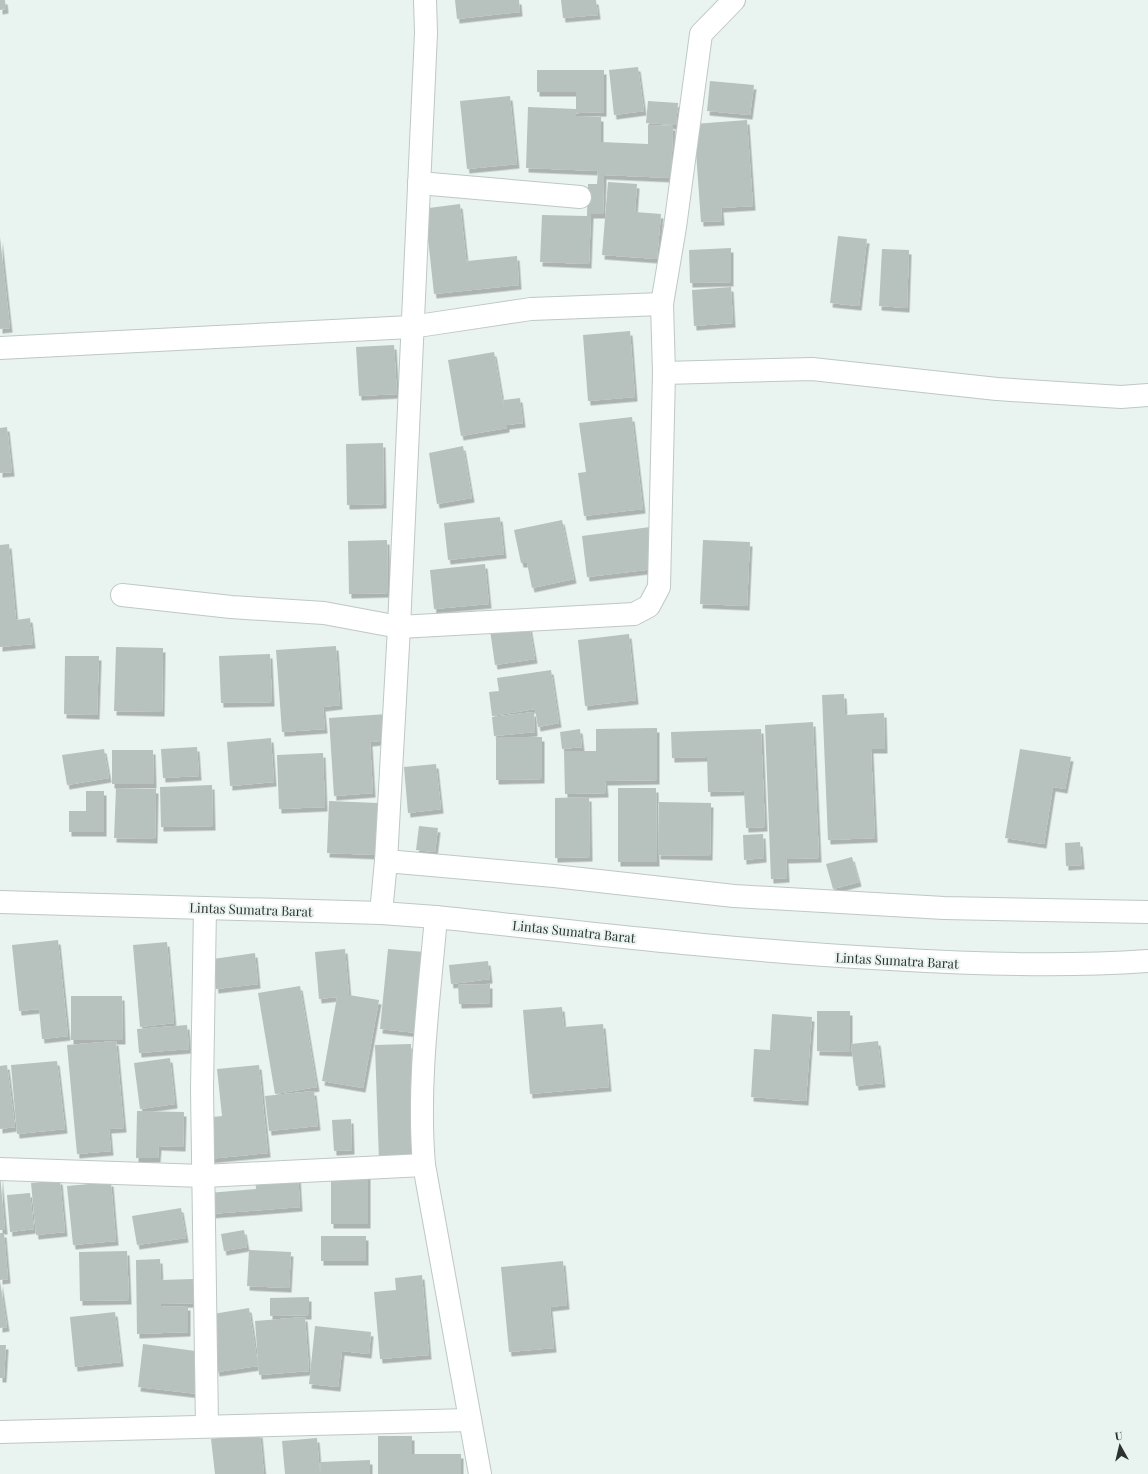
<svg xmlns="http://www.w3.org/2000/svg" width="1148" height="1474" font-family="'Playfair Display',serif">
<style>
.building{fill:#b7c1be;filter:url(#shadow)}
.lines{fill:none;stroke-linecap:round;stroke-linejoin:round}
.minor-casing{stroke:#bec8c5;stroke-width:24}
.highway-casing{stroke:#bec8c5;stroke-width:24}
.minor{stroke:#fff;stroke-width:22}
.highway{stroke:#fff;stroke-width:22}
.labels{text-anchor:middle;dominant-baseline:central;stroke-width:4;stroke-linejoin:round;paint-order:stroke}
.street-label{font-size:13px;fill:#2d3130;stroke:#e9f3f0}
</style>
<defs>
<filter id="shadow"><feDropShadow dx="2.5" dy="4.5" stdDeviation="0" flood-color="#0004"/></filter>
</defs>
<rect width="100%" height="100%" fill="#e9f3f0"/>
<g class="building">
<path d="M0,0h5l1,9 -6,1z"/>
<path d="M455,0h64l1,12 -63,7z"/>
<path d="M561,0h35l2,15 -35,3z"/>
<path d="M638,67l6,44 -30,4 -5,-45z"/>
<path d="M537,70h67v42l-28,1v3l25,1v25l47,2v-19l25,1 -2,52 -67,-3 -1,39h-12l-2,50 -49,-2 2,-47 45,1 1,-32h9l1,-13 -72,-3 2,-61 48,2v-17h-39z"/>
<path d="M710,81l44,4 -4,30 -43,-4z"/>
<path d="M510,96l7,68 -50,5 -7,-68z"/>
<path d="M648,101l30,2 -2,22 -30,-2z"/>
<path d="M747,120l6,86 -32,2 1,13 -21,1 -7,-98z"/>
<path d="M608,182l29,2 -2,28 26,2 -4,45 -55,-4z"/>
<path d="M460,204l7,63v-6l50,-5 2,29 -85,9 -6,-56h-4l-3,-29z"/>
<path d="M838,236l29,3 -8,67 -29,-3z"/>
<path d="M0,237l10,91 -10,1z"/>
<path d="M731,248v34l-41,1 -1,-33z"/>
<path d="M882,249l27,1 -2,58 -28,-2z"/>
<path d="M731,287l2,36 -39,3 -2,-36z"/>
<path d="M630,331l5,66 -47,4 -5,-66z"/>
<path d="M394,345l3,49 -38,2 -3,-49z"/>
<path d="M494,352l10,58 -1,-10 17,-2 3,25 -16,2v3l-46,8 -13,-76z"/>
<path d="M632,417l11,92 -59,7 -6,-43 8,-1 -7,-49z"/>
<path d="M7,427l5,45 -12,1v-45z"/>
<path d="M383,443l1,61 -37,1 -1,-61z"/>
<path d="M463,446l9,52 -35,6 -8,-51z"/>
<path d="M500,517l4,37 -56,6 -4,-37z"/>
<path d="M562,520l12,59 -42,9 -5,-25h-6l-7,-33z"/>
<path d="M650,527l4,42 -67,8 -5,-41z"/>
<path d="M387,540l1,53 -39,1 -1,-53z"/>
<path d="M703,540l47,2 -3,64 -47,-2z"/>
<path d="M9,544l7,76 14,-2 3,26 -33,3v-102z"/>
<path d="M485,564l4,40 -55,5 -4,-39z"/>
<path d="M529,624l6,35 -40,6 -5,-35z"/>
<path d="M629,634l7,66 -51,6 -7,-66z"/>
<path d="M336,646l4,59 -17,2 2,22 -43,3 -6,-82z"/>
<path d="M116,647l47,1 -1,64 -48,-1z"/>
<path d="M270,654l2,48 -51,1 -2,-47z"/>
<path d="M65,656h34l-2,59 -33,-1z"/>
<path d="M551,670l8,53 -21,4 -3,-18 -43,7 -3,-24 10,-1 -2,-13z"/>
<path d="M844,694l1,21 39,-2 1,36h-14l4,89 -47,2 -6,-145z"/>
<path d="M534,712l1,20 -41,4 -2,-19z"/>
<path d="M387,714l2,26 -19,2 3,51 -39,3 -5,-78z"/>
<path d="M813,722l6,136 -33,1 1,19 -16,1 -6,-154z"/>
<path d="M657,728v52l-52,1 1,12 -41,1 -1,-43h32v-22z"/>
<path d="M580,729l2,18 -20,2 -2,-17z"/>
<path d="M761,729l4,98 -19,1 -2,-37 -36,1 -1,-35 -35,1 -1,-26z"/>
<path d="M496,737h46v42l-46,1z"/>
<path d="M271,738l3,44 -44,4 -3,-44z"/>
<path d="M197,747l2,29 -36,2 -2,-29z"/>
<path d="M104,749l5,29 -42,7 -5,-30z"/>
<path d="M1020,749l51,8 -6,32 -12,-2 -9,57 -39,-6z"/>
<path d="M112,750h41l1,34h-42z"/>
<path d="M323,753l2,54 -46,2 -2,-54z"/>
<path d="M436,764l5,45 -33,4 -4,-46z"/>
<path d="M212,785l1,41 -52,1 -1,-40z"/>
<path d="M116,788l40,1 -1,50 -41,-1z"/>
<path d="M618,788h38l1,74h-39z"/>
<path d="M86,791h18v41h-35v-21h17z"/>
<path d="M589,797l1,60 -35,1v-60z"/>
<path d="M329,801l49,2 -2,52 -49,-2z"/>
<path d="M659,802l52,1 -1,53 -52,-1z"/>
<path d="M419,826l19,2 -3,24 -19,-2z"/>
<path d="M763,834l1,24 -20,2 -1,-25z"/>
<path d="M1080,842l2,23 -16,1 -1,-23z"/>
<path d="M852,857l7,25 -26,7 -7,-25z"/>
<path d="M58,940l10,96 -26,3 -3,-30 -20,2 -7,-66z"/>
<path d="M167,942l7,81 -34,4 -7,-82z"/>
<path d="M345,949l4,46 30,5 -16,88 -41,-7 15,-84 -18,2 -4,-47z"/>
<path d="M388,949l37,3 -8,81 -37,-4z"/>
<path d="M255,953l3,31 -42,5 -3,-30z"/>
<path d="M488,961l2,18 -39,5 -2,-19z"/>
<path d="M490,984v19l-31,1 -1,-19z"/>
<path d="M300,986l17,101 -42,7 -17,-101z"/>
<path d="M71,996h51l1,44h-52z"/>
<path d="M562,1007l2,20 39,-3 6,63 -79,7 -7,-84z"/>
<path d="M817,1011h33v41l-33,-1z"/>
<path d="M772,1014l40,3 -6,84 -55,-4 3,-48 16,1z"/>
<path d="M187,1025l2,24 -50,4 -2,-24z"/>
<path d="M116,1041l8,87 -15,1 2,22 -34,3 -10,-109z"/>
<path d="M878,1041l5,42 -27,3 -5,-42z"/>
<path d="M411,1044l4,116 -36,1 -4,-116z"/>
<path d="M170,1058l5,46 -35,5 -6,-46z"/>
<path d="M57,1061l8,68 -48,5 -6,-69z"/>
<path d="M7,1065l8,62 -15,2v-63z"/>
<path d="M259,1065l9,88 -60,6 -4,-41 18,-2 -5,-47z"/>
<path d="M314,1091l4,35 -49,5 -4,-35z"/>
<path d="M137,1111l47,1 -1,35 -24,-1 -1,12h-22z"/>
<path d="M351,1119l1,31 -18,1 -2,-31z"/>
<rect x="331" y="1171" width="37" height="53"/>
<path d="M298,1173l2,34 -90,7 -2,-21 48,-4 -1,-13z"/>
<path d="M0,1174l5,56h-5z"/>
<path d="M60,1180l5,52 -29,3 -5,-52z"/>
<path d="M111,1182l5,59 -43,4 -6,-59z"/>
<path d="M30,1193l4,36 -24,3 -3,-37z"/>
<path d="M181,1208l5,30 -49,7 -5,-29z"/>
<path d="M244,1230l3,17 -23,4 -3,-17z"/>
<path d="M0,1233h4l4,46 -8,1z"/>
<rect x="321" y="1236" width="45" height="25"/>
<path d="M249,1250l42,2 -2,36 -42,-2z"/>
<path d="M127,1251l2,49 -49,1 -1,-49z"/>
<path d="M160,1259l1,21 32,-1 1,24 -33,1v3l27,-1v26l-51,2 -1,-74z"/>
<path d="M563,1261l4,44 -17,2 4,41 -45,4 -8,-85z"/>
<path d="M422,1275l7,80 -49,4 -6,-67 22,-2 -1,-12z"/>
<path d="M0,1281l7,46 -7,1z"/>
<path d="M309,1297v18l-39,1v-18z"/>
<path d="M249,1308l9,58 -41,6 -10,-57z"/>
<path d="M115,1312l6,50 -46,5 -5,-50z"/>
<path d="M305,1317l4,54 -50,4 -4,-54z"/>
<path d="M315,1326l56,6 -2,22 -27,-3 -4,36 -29,-3z"/>
<path d="M143,1344l60,8 -5,42 -60,-7z"/>
<path d="M0,1345h6l-2,33h-4z"/>
<path d="M260,1433l4,41h-49l-4,-35z"/>
<path d="M378,1436h34v18h49v20h-83z"/>
<path d="M317,1438l3,36h-35l-3,-33z"/>
<path d="M370,1460v14h-49l-1,-12z"/>
</g>
<g class="lines">
<defs>
<g id="minor">
<path d="M419,183l161,14"/>
<path d="M0,348l411,-21 120,-18 131,-5"/>
<path d="M664,373l148,-4 185,20 124,8 27,-2"/>
<path d="M122,595l109,12 93,6 75,14 235,-13 15,-8 10,-19 5,-214 -2,-69 13,-77 26,-193 33,-34"/>
<path d="M386,861l168,15 180,20 210,12 204,4"/>
<path d="M205,908l-3,181 5,337"/>
<path d="M381,913l5,-52 13,-234 27,-594 -1,-33"/>
<path d="M436,917c-7,83 -19,165 -12,248l56,309"/>
<path d="M0,1169l203,7 221,-11"/>
<path d="M0,1432l470,-12"/>
</g>
<path id="highway" d="M0,902l381,11 55,4c151,16 302,34 454,42 86,5 172,8 258,2"/>
</defs>
<use href="#minor" class="minor-casing"/>
<use href="#highway" class="highway-casing"/>
<use href="#minor" class="minor"/>
<use href="#highway" class="highway"/>
</g>
<g class="labels">
<g class="street-label">
<text transform="translate(251 909) rotate(2)">Lintas Sumatra Barat</text>
<text transform="translate(574 931) rotate(6)">Lintas Sumatra Barat</text>
<text transform="translate(897 960) rotate(3)">Lintas Sumatra Barat</text>
</g>
</g>
<g transform="translate(1120 1446) rotate(352)" stroke="#e9f3f0" stroke-width="3" paint-order="stroke">
<path d="M0-3L7 15L0 10L-7 15Z" fill="#2d3130"/>
<text y="-6" font-size="11" font-weight="bold" text-anchor="middle" fill="#2d3130">U</text>
</g>
</svg>
